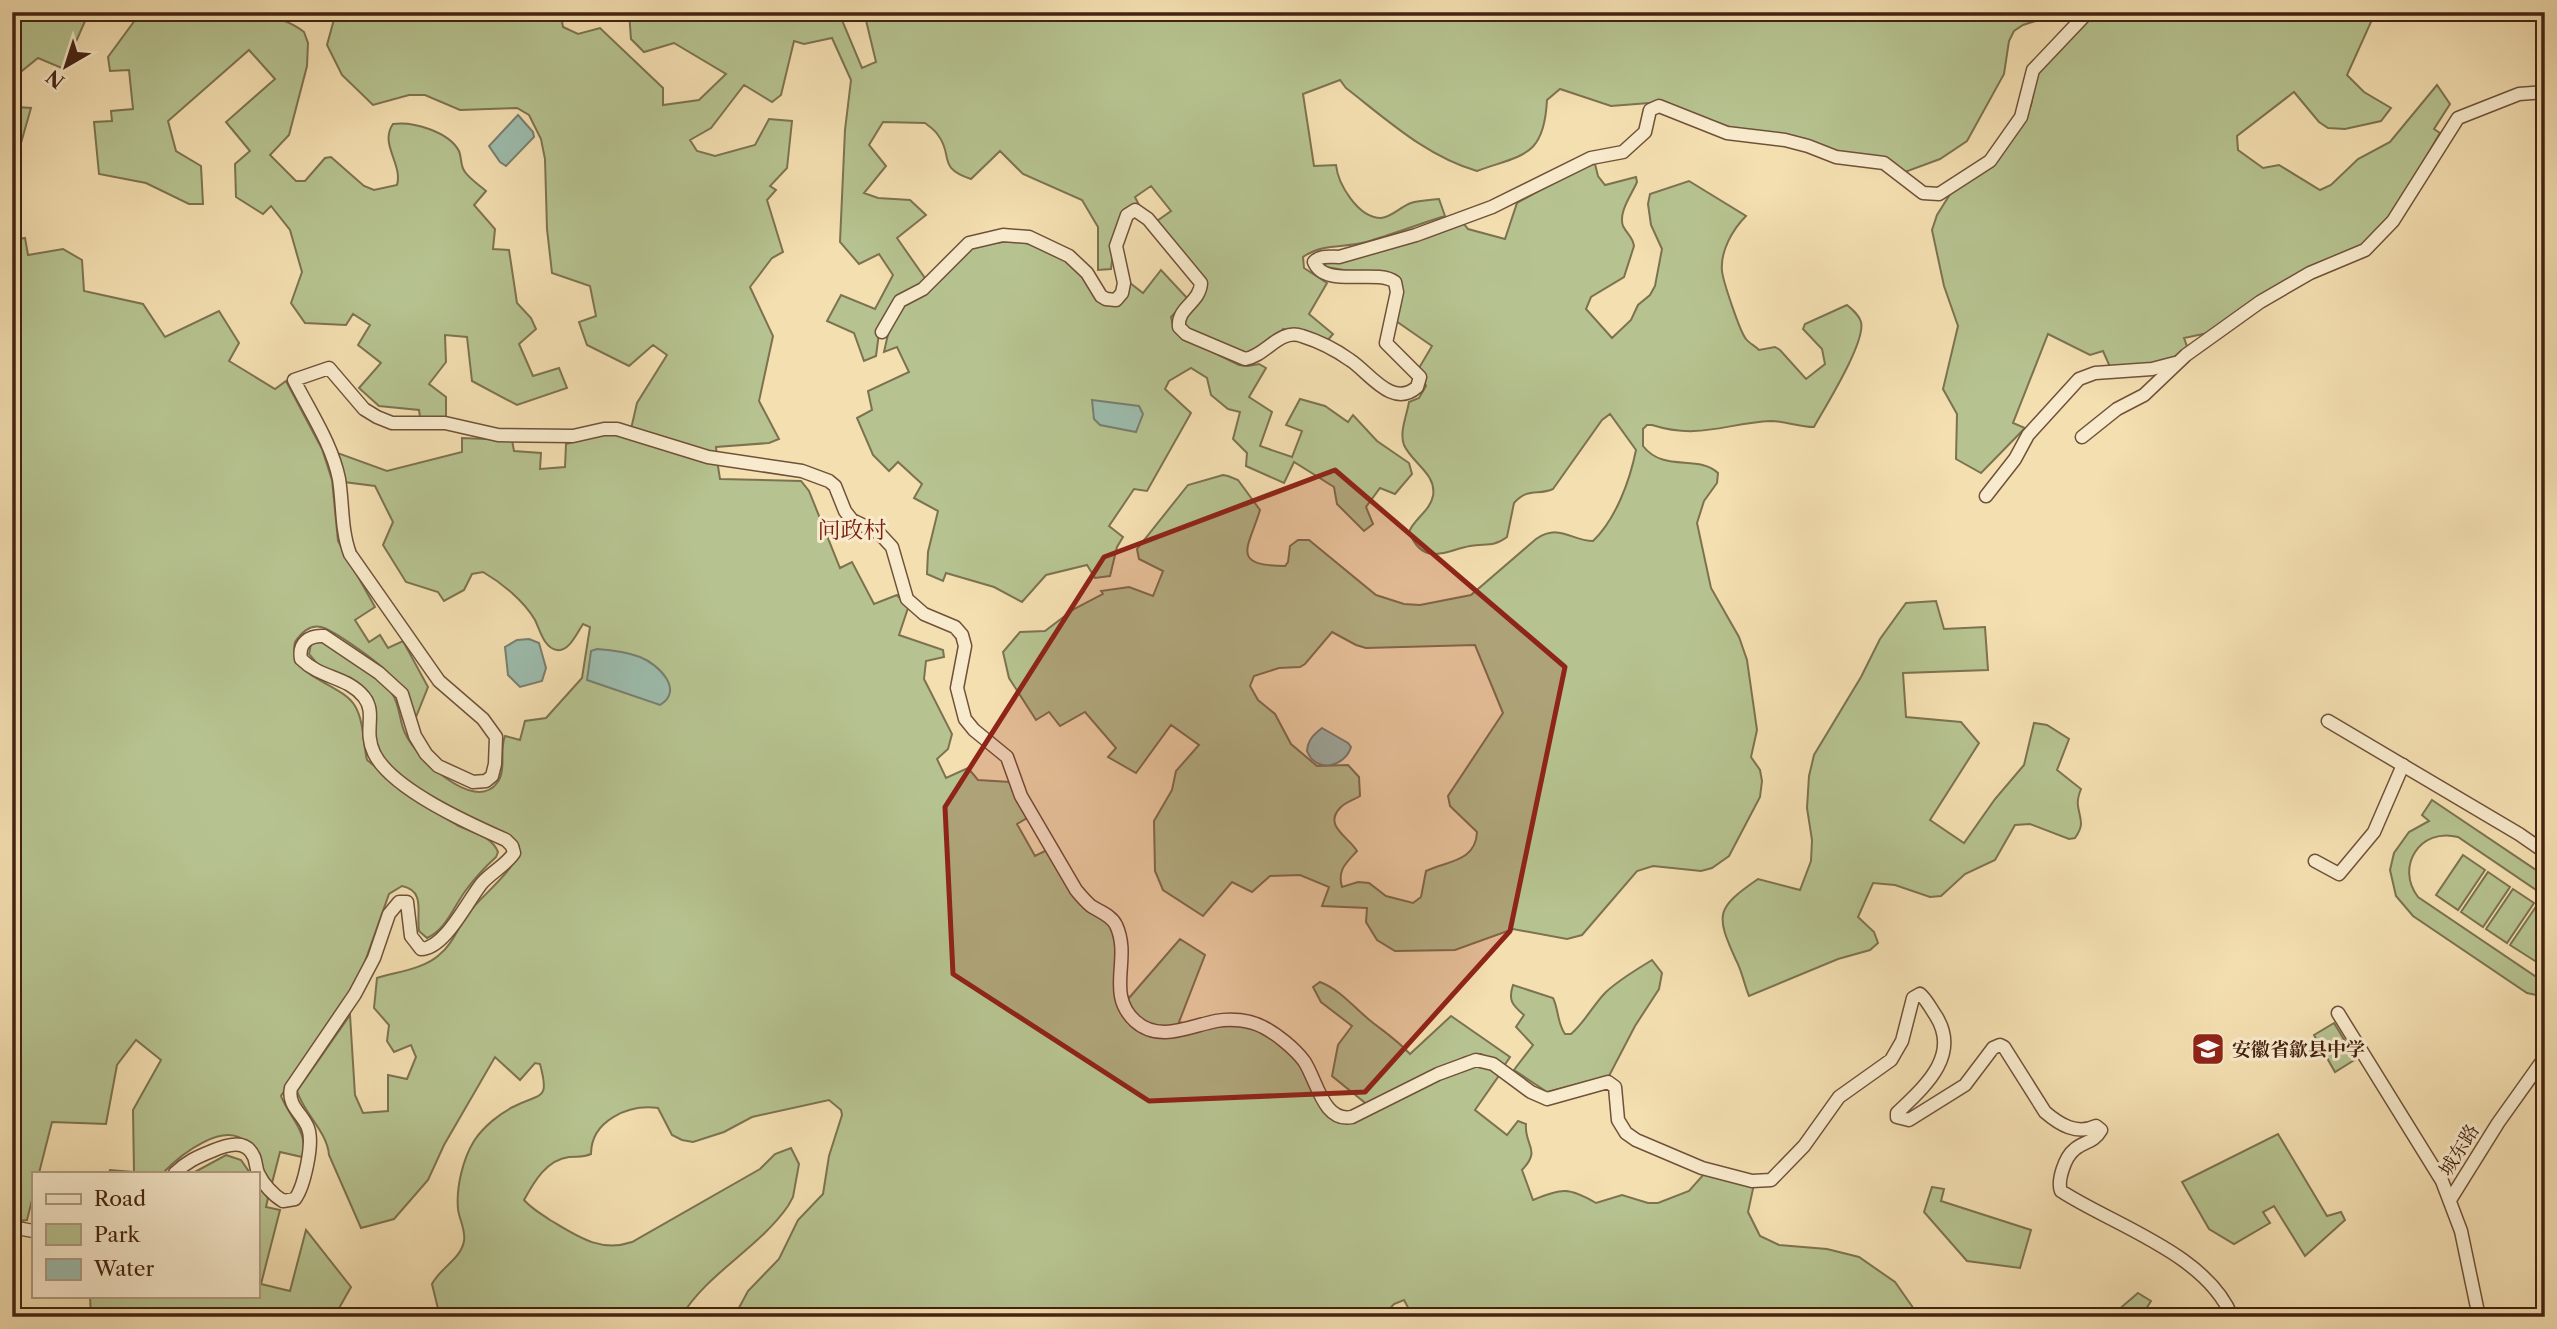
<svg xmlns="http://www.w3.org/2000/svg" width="2557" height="1329" font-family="'Libre Caslon Text','Noto Serif SC',serif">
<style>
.green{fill:#b6c390;stroke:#7d7250;stroke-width:2;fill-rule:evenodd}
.water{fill:#9cbcad;stroke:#797e6f;stroke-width:2}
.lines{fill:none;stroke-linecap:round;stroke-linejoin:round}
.street-casing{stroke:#705139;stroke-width:15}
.street{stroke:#f8eacc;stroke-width:12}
.marked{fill:#8f2418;fill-opacity:0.2;stroke:#8f2418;stroke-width:5;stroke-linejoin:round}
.labels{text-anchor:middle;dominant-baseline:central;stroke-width:6;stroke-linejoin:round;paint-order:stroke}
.poi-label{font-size:19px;font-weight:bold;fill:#421;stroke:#f8eacc;text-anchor:start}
.street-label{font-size:19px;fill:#421;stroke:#f8eacc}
.quarter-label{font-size:23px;fill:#7a1f14;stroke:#f8eacc}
</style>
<rect width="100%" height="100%" fill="#f4dfb1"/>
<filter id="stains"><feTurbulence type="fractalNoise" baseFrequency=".00286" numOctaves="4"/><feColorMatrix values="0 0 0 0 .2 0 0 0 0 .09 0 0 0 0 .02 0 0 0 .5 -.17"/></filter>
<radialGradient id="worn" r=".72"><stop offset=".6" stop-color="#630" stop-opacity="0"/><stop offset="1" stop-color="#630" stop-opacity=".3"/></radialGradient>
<g class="green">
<path d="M12,12h77l-25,57 -26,-11 -21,17v32l14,1 -18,63z"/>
<path d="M141,12c46,0 126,-10 163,20l4,11 -1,23 -18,69 -19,20 26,26h9l20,-23 6,-1 33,29 10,4 23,-5c6,-21 -18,-41 -4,-61 20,-3 56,8 66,27 3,7 1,15 6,21 5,7 14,13 21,19l-12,14 21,24 -2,20 16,1 8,53 14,15 5,11 -17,15 14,32 26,-8 8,20 -50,17 -45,-24 -5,-44 -22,-2 1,27 -17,22 17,13v20h-26l-1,-7 -40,-4 -20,-18 22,-25 -23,-18 12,-20 -17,-11 -7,11 -41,-2 -14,-20 11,-31 -12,-42 -19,-24 -8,8 -27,-17 -1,-33 15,-13 -24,-29 49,-43 -26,-29 -81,71 8,30 25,15 2,38h-14l-43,-21 -47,-9 -5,-52 18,-1 -1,-10 22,-2 -4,-39 -19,1 -2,-14z"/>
<path d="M336,12h238l-13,4 2,11 15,7 22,-6 63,60v17l36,-5 27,-26 -52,-31 -30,9 -13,-13 -2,-27 210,1 23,55 14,-6 -12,-50h1199l-40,13 -9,6 -5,10 -5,33 -37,67 -27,18 -35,13 -66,-19 -94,-20 -83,-31 -51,4 -51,-17 -13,11c-3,57 -23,54 -70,71 -50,-14 -91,-52 -131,-83l-6,-8 -37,14 11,72 22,-1c2,19 22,53 45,53 11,-1 19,-11 30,-15 8,-3 19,-3 28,-4l6,17c-26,8 -52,18 -79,26 -21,6 -44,1 -63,15l1,11 23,15 -18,31 24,20 -6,7 -44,-12c-8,11 -28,23 -42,24l-56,-26 -1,-5c7,-13 21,-19 22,-35l-49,-66 14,-10 -20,-25 -16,11 4,8 -7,1 -17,33 -4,30 -13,1v-43l-16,-27 -59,-26 -23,-23 -29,28c-35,-12 -17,-23 -33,-44 -3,-5 -9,-9 -13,-12l-42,-1 -14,23 17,21 -22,27 14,5 32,2 16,15 -29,23 30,43 -48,52 -3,23 -12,5 -10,-28 -27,-12 14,-26 34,14 18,-34 -14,-21 -20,10 -19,-22 5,-112 6,-50 -19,-42 -28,6 -10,-3 -13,54 -9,7 -28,-17 -33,43 -21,12 7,11 18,5 40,-11 14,-26 23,2 -5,47 -17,18 6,4 -9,10 16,52 -11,6 -22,29 23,49 -14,65 20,38 -10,4 -53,4 1,9 -86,-27 6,-26 30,-48 -14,-10 -24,21 -42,-21 -8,-23 17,-6 -6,-30 -38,-13 -5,-44 -2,-70 -4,-20 -12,-24 -12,-7 -57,2 -35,-15h-16l-36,10 -31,-30 -15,-30z"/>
<path d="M2092,12h276l3,10 -24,53 17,17 27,16 -10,13 -36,8 -17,-1 -9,-6 -25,-30 -57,44 1,14 25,18 16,-3 41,25 11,-5 27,-26 32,-17 47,-57 13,19 -16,25 6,4 -48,82 -35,36 -149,82 -24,5 4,11 -14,12 -64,6 -7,-16 -13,4 -42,-21 -35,89 12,5 -44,45 -25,-14 1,-45 -14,-25 15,-63 -14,-40 -12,-56 5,-15 17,-27 70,-66 7,-17 6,-32z"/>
<path d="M1595,164l3,12 7,9 31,-8 1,5c-5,12 -19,30 -14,44 4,8 10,11 11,20l-10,31 -33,20 -5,12 26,29 19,-18 7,-15 12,-10 5,-9 7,-37 -11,-24 -3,-21 2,-10 39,-13 57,35c-13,13 -26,35 -24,55 1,10 18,61 24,68 3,4 9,7 13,11l16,-3 5,3 26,29 19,-15 -3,-15 -19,-20 2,-5 42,-19c6,5 12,10 14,17 5,20 -36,85 -47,105 -15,0 -29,-6 -43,-6 -45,2 -71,19 -119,4h-5l-4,4v17c21,27 55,8 75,27l-1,10 -13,18 -7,22 14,65 28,49 8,23 10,70 -6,27 9,13 2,11 -2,16 -31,59 -17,12 -11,3 -48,-5 -16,5 -55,64 -15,4 -54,-10 -58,21 -60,1 -18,-11 -11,-18 1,-14 -45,-2 7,-19 -29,-12 -30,1 -18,16 -20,-10 -29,34 -40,-26 -8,-19 -1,-50 18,-31 4,-19 23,-26 -28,-20 -35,48 -28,-16 8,-9 -31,-36 -25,14 -11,-14 -13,8 -27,-42 -6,-26 17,-20 25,-1 29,-22 29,-15 -2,-3 28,-4 24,9 10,-25 -24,-12 -2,-10 51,-64 35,-10 5,1 10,4 22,30c-11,37 -31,56 25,56l3,-4 2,-16 8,-6h11l67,55 28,9 16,1 51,-10 65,-56c24,-16 35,2 57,2 23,-22 37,-61 43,-91l-26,-36 -8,6 -49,69c-15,7 -25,-2 -39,14l-7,34c-15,11 -21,6 -37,9 -26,5 -46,21 -61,-14 5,-13 21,-21 24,-36 4,-22 -21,-33 -29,-51 -5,-13 3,-30 5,-43l10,-4 7,-12 -7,-18 13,-22 -36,-25 1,-42 -71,-12 -4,-4 104,-25 38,-14 4,5 37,10 12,-36 66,-37zM1332,632l24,13 10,3 109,-3 28,68 -55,83 2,10 27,26c-1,30 -31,29 -51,39l-5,26 -8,6 -27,-7 -17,-13 -11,-1 -16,5c-5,-17 4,-24 15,-36 -8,-14 -34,-25 -17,-43 5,-6 14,-8 20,-12l-1,-19 -11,-12 -31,1 -26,-22 -16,-30 -17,-14 -8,-14 4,-10 25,-8 21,-1 5,-3z"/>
<path d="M25,238l3,17 35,-6 19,11 2,31 59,13 22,33 54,-26 20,32 -10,18 46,28 11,-8 36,68 10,31 6,61 37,66 -20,13 14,22 11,-7 8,13 15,-7 25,46 -14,35c-8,-15 -15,-36 -26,-49 -9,-10 -54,-43 -67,-46 -12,-3 -20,6 -26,15 -8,36 46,40 60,64 9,15 8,37 12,54 29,23 58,47 90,65 15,8 34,10 41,27l-2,5c-11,10 -21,21 -30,33 -12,16 -20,40 -39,48l-8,-7c-3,-18 7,-40 -17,-45l-13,8 -27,76 -11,21 -70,105c8,21 29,37 21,61l-22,-5 -8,31c-10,-12 -15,-26 -24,-38 -21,-28 -69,11 -85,28h-54l1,-3 24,2 -1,-62 28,-50 -25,-20 -19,25 -11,59 -54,-2 -13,51h-6v23l-6,24 -15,2v-982z"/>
<path d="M1018,240c18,7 41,13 56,25 13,12 23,53 45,36 8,-6 9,-8 11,-18l13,10 18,-23 27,29 -17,18 3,12 8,8 57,28 9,1 11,-2 7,4 -17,29 23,15 -12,34 32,11 10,-26 -16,-6 14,-26 25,7 23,16 5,-7 24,26 32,22 3,11 -17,20 -15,-6 -14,19 7,17 -9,7 -27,-27 -3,-17 -40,-25 -10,21 -38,-17 1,-13 -14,-14 7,-27 -12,-3 -17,-14 -4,-17 -16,-10 -22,13 -4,8 26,24 -44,78 -13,-2 -25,37 14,11 -6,10 -7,29 -15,2 -8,-13 -41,10 -24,27 -28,-15 -48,-14 -3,8 -16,-7 1,-22 10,-41 -24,-13 8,-14 -24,-22 -9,9 -16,-16 -16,-37 15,-8 -4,-19 41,-19 -12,-25 -13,5 7,-31 10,-17 72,-58z"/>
<path d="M602,434l27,2 88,24 3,19 81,2 8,10 31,77 12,-6 22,42 23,-9 11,13 -9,27 44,15 1,7 -18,4 -2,18 28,55 -4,15 -11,10 9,19 22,-10 10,12 32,2 17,36 -10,6 18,32 14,-7 21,39 40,24 13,77 6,9 51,-59 25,16 -26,67c17,6 34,1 53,2 52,1 78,56 102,94l132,-51 16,-3 18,10 -25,36 32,25 11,-14 8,3c-2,22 16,25 -4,46l11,30c29,-12 36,-13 63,3l26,-8 26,8h10l31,-12 15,-17 50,10 -6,28 12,24 19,9 48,4 32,8 36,25 19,27 1,8h-502l-9,-17 -10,4 -12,13h-574l-15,-6 -10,6h-49l14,-26 31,-32 19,-39 25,-26 6,-38 13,-41 -1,-5 -12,-10 -77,17 -28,15 -31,10 -11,-2 -10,-5 -14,-27c-30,-4 -67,13 -67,46 -9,4 -13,2 -22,3 -23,3 -35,25 -45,43 8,9 16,13 26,20 27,16 50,33 82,22l128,-73 15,-15 16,-6 8,16 -6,33 -5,9c-29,42 -82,68 -107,111h-50l-10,-4 -7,4h-174l-8,-33c8,-16 29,-25 32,-43 2,-11 -5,-22 -6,-32 -2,-22 5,-50 16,-68 9,-14 26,-28 41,-35 26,-13 35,-5 25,-42l-5,-1 -15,17 -25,-23 -51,88 -16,35 -34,39 -33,9 -32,-73c-2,-24 -25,-41 -32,-64l53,-76 5,80 8,18 25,-2v-36l19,4 9,-22 -5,-12 -17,7 -7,-11 2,-16 -15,-17 3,-30c19,-6 47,-9 62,-23 13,-10 19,-27 28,-40 13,-19 53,-47 52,-69l-16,-13 -67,-32 -43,-31 -14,-16 -5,-20 2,-25 -4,-12 -21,-19 -32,-12 -10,-12 2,-10 10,-3c19,11 57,34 70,51 9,11 8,29 14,41 10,23 69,81 92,50 10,-13 2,-32 8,-47l15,4 5,-19 21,-3 36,-40 8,-51 -7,-3c-6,9 -14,28 -26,26 -13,-2 -17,-20 -22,-30 -11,-19 -33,-37 -52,-48l-11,2 -8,16 -20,11 -6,-9 -32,-10 -23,-37 10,-23 -18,-36 -31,-4 -9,-30 52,19 75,-19v-14l50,2 2,11 27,2 -1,16 25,-2 1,-23z"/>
<path d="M1936,601l8,28 41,-2 3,43 -85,3 3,44 55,5 18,21 -49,77 34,23 31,-44 29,-34 10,-42 13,2 22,14 -12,31 24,19c-2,5 -4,11 -3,17 2,14 7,18 -3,32l-6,1 -39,-15 -15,1 -20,35 -30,14 -24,22 -11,1 -35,-12 -22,-2 -15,34 16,15 4,11 -8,7 -32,9 -89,37c-5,-12 -7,-25 -13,-36 -21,-46 -20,-52 22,-81l42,11 11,-29 1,-21 -5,-32 2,-32 5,-21 47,-78 19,-38 26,-36z"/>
<path d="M2432,800l113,76v20l-87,-59c-38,-10 -63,30 -40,60l117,79 10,3v18l-18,-4 -114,-77 -17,-20 -6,-26 4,-17 15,-21 20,-11 -7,-6z"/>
<path d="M2463,855l22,15 -27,40 -22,-15z"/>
<path d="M2488,872l22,15 -27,40 -22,-15z"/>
<path d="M2513,889l21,14 -27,40 -21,-14z"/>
<path d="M2537,905l8,5v36l-10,15 -25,-16z"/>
<path d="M1652,960l10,13 -3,16 -24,37 -26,50 -62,16 -33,-22 19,-25 -17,-18 8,-12c-12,-10 -16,-15 -11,-30l40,13c6,12 4,25 12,36h6c14,-12 22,-29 35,-42 14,-13 30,-22 46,-32z"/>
<path d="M1320,982c21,8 35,27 52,40 14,11 26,19 38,32l41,-38 59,41 -6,9 -23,-12 -16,3 -96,49 -37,-30 6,-31 14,-19 -31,-24 -8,-15z"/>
<path d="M2334,1023l22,36 -21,13 -21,-37z"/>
<path d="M2278,1134l49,82 14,-4 4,8 -40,36 -31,-50 -11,6 7,11 -36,21 -25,-15 -27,-47z"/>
<path d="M226,1155l15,5 9,13h-57z"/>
<path d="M257,1183l11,15 -2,9 14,3 -19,74 29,7 16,-61 45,57 -17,30h-243l-1,-21h167z"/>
<path d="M1932,1187l12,2 -3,12 90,29 -11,38 -53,-7 -43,-49z"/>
<path d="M2138,1293l13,8 -10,16h-31z"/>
</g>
<g class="water">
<path d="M518,115l15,17 1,5 -28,29 -6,-4 -11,-16z"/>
<path d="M1092,400l47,6 4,8 -7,18 -36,-7 -6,-6z"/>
<path d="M529,639l10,4 7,25 -4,13 -22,6 -12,-12 -3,-28 12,-7z"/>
<path d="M597,649c13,1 30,3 43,8 18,7 45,33 20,48l-73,-25 4,-29z"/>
<path d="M1322,728l26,15 3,4c-6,20 -35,27 -44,4 1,-11 6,-16 15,-23z"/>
</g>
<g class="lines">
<defs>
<g id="street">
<path d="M882,332l18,-31 23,-12 46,-46 34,-8 26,2 40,19 18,17 14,23 5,3 10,1 6,-7 2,-10 -8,-37 11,-31 8,-5 13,9 53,64c-1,20 -24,24 -22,44l7,7 59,25c21,-3 34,-31 57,-23 16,5 34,14 48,24 19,12 42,49 67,27l3,-10 -34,-34 11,-51 -2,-10c-19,-14 -70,7 -81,-20 6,-7 16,-5 25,-5l77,-22 76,-28 99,-49 32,-6 22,-20 5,-22 9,-4 68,27 58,7 23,6 28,11 48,6 39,30 16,1 51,-33 31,-44 12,-47 55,-58"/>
<path d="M2082,437l35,-28 27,-14 42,-40 74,-53 50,-29 55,-23 28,-29 65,-103 61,-24 26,-2"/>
<path d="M1986,496l29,-37 13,-24 51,-56 16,-6 57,-4 23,-6"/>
<path d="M2328,721l191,113 26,18"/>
<path d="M2315,861l24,13 35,-42 29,-67"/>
<path d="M2338,1013l104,168 19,50 18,86"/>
<path d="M175,1173c11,-11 22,-16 37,-22 14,-6 34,-13 42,6 2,5 2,11 4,16 5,11 15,22 25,28l12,-2c9,-12 19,-56 13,-71 -5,-14 -21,-22 -17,-40l64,-94 19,-36 15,-44 10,-12h8l4,34 10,13c24,0 47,-49 61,-66 10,-11 24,-18 32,-30l-2,-7 -6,-6c-36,-16 -115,-51 -132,-87 -11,-23 3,-39 -10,-56 -17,-21 -43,-18 -63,-38 -3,-16 8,-24 23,-23l55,37 23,21 13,42 11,18 12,12 35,16 13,-1 6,-5 3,-12 1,-27 -13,-18 -44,-38 -89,-127c-9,-24 -7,-50 -11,-75 -7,-35 -29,-67 -45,-99l35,-12 35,41 13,8 15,6h53l53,12 75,1 31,-7h13l91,28 94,14 27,10 6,5 10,25 7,9 27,13 13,14 15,52 17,15 31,13 7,8 3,11 -8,42 8,31 9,11 33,27 14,39 55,94c5,6 9,11 15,16 9,6 20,9 25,19 16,34 -11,68 19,96 24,22 55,5 81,0 15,-3 34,-1 47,6 14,7 32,22 41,34 13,19 19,62 48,56l86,-43 38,-14 17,4 38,28 16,7 61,-17 7,5 3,33 8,13 10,7 66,28 50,13 19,-1 33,-34 35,-49 52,-37 11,-19 11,-43 7,-4c7,6 11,15 16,22 25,40 -12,71 -39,97v4l12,3 56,-35 28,-37 7,-3 4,2 41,65c15,13 32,23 51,14l5,4c-8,14 -18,11 -27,20 -9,7 -17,31 -13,41 52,34 146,63 171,126"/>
<path d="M2450,1200l48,-77 47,-66"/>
<path d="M12,1227l21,4"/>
</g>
</defs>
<use href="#street" class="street-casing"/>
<use href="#street" class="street"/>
</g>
<path class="marked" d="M1335,470l230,197 -55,264 -145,161 -216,9 -196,-127 -8,-167 159,-250z"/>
<defs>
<symbol id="school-square" viewBox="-11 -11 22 22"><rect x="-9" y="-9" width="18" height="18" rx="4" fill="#8f2418" stroke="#f8eacc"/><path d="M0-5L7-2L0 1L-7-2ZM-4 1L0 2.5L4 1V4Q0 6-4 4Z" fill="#fff"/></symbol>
</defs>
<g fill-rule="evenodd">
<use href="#school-square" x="2189" y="1030" width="38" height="38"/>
</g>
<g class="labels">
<g class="poi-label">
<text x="2232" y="1049">安徽省歙县中学</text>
</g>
<g class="street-label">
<text transform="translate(2459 1150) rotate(-58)">城东路</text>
</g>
<g class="quarter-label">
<text x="852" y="530">问政村</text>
</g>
</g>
<rect width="2557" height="1329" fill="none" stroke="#f4dfb1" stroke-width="42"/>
<rect x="14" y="14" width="2529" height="1301" fill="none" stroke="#421" stroke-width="3.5"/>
<rect x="21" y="21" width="2515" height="1287" fill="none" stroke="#421" stroke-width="2"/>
<rect x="32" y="1172" width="228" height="126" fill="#f8eacc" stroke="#b09a81" stroke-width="2"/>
<rect x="46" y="1194" width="35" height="10" fill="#f8eacc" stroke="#b09a81" stroke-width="2"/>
<text x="94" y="1206" font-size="21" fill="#442211">Road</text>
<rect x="46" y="1224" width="35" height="21" fill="#b6c390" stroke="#b09a81" stroke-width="2"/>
<text x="94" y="1242" font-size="21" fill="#442211">Park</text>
<rect x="46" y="1259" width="35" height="21" fill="#9cbcad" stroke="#b09a81" stroke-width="2"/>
<text x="94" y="1276" font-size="21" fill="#442211">Water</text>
<g transform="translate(66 66) rotate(219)" stroke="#f8eacc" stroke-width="5" paint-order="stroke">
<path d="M0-5L12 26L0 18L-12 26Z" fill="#442211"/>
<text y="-10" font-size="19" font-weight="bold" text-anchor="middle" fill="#442211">N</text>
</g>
<rect width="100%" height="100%" filter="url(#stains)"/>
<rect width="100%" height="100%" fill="url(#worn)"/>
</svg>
